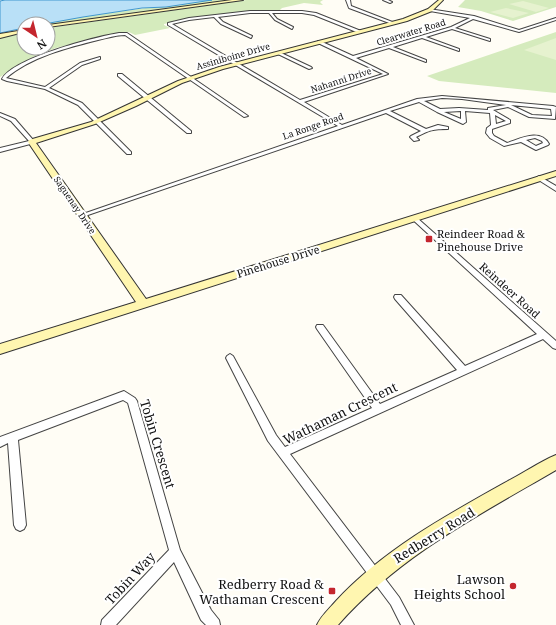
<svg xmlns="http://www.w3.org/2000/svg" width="556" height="625" font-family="'Noto Serif',serif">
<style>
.green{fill:#d5ebbd}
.pitch{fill:#e6f2cf}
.water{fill:#b9e0f7;stroke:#3f96cf}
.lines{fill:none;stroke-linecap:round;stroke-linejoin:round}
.street-casing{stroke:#444;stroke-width:2}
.secondary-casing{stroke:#333;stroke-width:2}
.street{fill:#fff;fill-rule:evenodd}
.secondary{fill:#fff6b0;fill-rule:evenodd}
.poi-dot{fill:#c4262e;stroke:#fff;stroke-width:1.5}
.labels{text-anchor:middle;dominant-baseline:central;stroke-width:4;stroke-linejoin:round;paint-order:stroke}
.far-street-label{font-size:9px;fill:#111;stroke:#fff}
.poi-label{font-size:11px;fill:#111;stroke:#fff;text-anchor:start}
.street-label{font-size:11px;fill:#111;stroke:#fff}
.near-street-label{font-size:13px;fill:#111;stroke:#fff}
.near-poi-label{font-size:13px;fill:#111;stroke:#fff;text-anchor:end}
</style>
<rect width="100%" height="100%" fill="#fffdf5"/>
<g class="green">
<path d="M204,0h30l-186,25 -7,-1 32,-6z"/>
<path d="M246,0h77l-3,2 3,3 -19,-2 -22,5 -2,2 -29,1 -61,7 -26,6v1l6,3 -35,7 -6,-3h-8l-65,16 -23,9 -33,20v-40l24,-5v16h24v-20z"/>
<path d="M465,0h91v7l-43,14 -32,-10 -23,-4z"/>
<path d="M556,32v61l-117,-12 -12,-5z"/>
</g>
<g class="pitch">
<path d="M523,1l26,7 -13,4 -27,-8z"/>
<path d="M506,8l23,5 -16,5 -23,-6z"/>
<path d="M556,38v22l-32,-10z"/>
</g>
<path class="water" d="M5,0h207l-46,7 -24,1 -59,9 -39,7h-20v4l-24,5v-32z"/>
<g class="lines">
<defs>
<g id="street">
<path d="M346,0h4l1,6 44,17 -3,1 -43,-16z"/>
<path d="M383,0h5l4,2 -2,1z"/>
<path d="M429,9l45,7 45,14 37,-12v2l-37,12 -46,-13 -18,9 35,11v2l-38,-12 -26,8 33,12v2l-37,-13 -29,9 33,13v2l-37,-14 -33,10 32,16 -84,28 38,23 75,-26 25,-3 111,10 3,1 -1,12 -26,-2 -21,-10 -15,3 17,10v3l-18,6v4l2,3 13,7c13,-4 33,-15 42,1l-1,1 -12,5 -15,-8 -17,4 -14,-8 -4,-5 1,-5 4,-3 -1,-12 -25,-2 1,11 -3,2 -26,-12 -18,-10 -29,9 36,18 12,-4 10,2v2c-15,0 -18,1 -32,8l3,3 -5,1 -4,-4 1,-1 10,-5 -35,-18 -301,103h-4l-1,-1 258,-89 -170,-101v-2l21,-5 61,-7h52l14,2 45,18v2h-2l-45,-18 -12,-2h-30l5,6 16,8 -1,2 -17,-9 -6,-7h-19l-32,4 5,5 29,14 -1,2 -30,-14 -7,-7 -25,3 -17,4 128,76 83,-26 -65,-31v-2h2l33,15 98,-29 19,-9 -40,-7zM442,98l20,1 44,6 -18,3v2l-29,-2 -19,1 -16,-8zM511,105l40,4 1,7 -20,-1zM461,111v8l-17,-7zM495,115l11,6 -10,3zM535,138l7,3 1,2 -7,3 -10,-6z"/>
<path d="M119,33h8l121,83 -4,1 -119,-82c-9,0 -18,3 -27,5 -32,8 -67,17 -92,38l39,9 35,-24 20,-6v2l-18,6 -33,23 33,15 49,49v2h-4l-49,-49 -33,-16 -38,-8 -5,-2c11,-21 93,-42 117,-46z"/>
<path d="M279,52l32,15 1,1 -3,1 -31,-15z"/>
<path d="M118,74h4l69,57v2h-4l-69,-57z"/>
<path d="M0,113l15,6 19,22v2l-34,9v-4l29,-7 -18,-20 -11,-5z"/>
<path d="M539,176l17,10v5l-19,-12 -1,-1z"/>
<path d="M414,216l2,1 140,124v8l-3,-1 -10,-9 -253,115 109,143 15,28h-13l-10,-20 -123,-164 -42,-83 1,-2 3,-2 3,2 43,79 9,12 87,-39 -55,-79 -1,-2 1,-2h6l57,79 77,-34 -62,-71 -1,-2 1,-2h6l64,71 72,-32 -125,-115v-2z"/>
<path d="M124,391l11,7 2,3 43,149 31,60 8,10 1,5h-14l-5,-5 -27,-58 -58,63h-15l1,-5 67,-70 -41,-147 -5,-3 -105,40 8,85 -2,4 -4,2 -4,-2 -2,-4 -6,-82 -8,4v-10z"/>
</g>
<g id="secondary">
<path d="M232,0h11l-195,27v-2z"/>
<path d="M439,0h4l-11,11 -25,10 -184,48 -41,14 -46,23 -41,18 -59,19 110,156 410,-128v5l-556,178v-10l136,-42 -108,-160 1,-2 62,-18 87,-41 41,-14 184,-48 25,-10z"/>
<path d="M24,30v2l-24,6v-4z"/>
<path d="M556,455v15c-79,46 -157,86 -218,155h-21c4,-9 12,-16 19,-24 47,-51 111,-86 172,-120 16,-8 31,-19 48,-26z"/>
</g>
</defs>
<use href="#street" class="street-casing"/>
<use href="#secondary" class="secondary-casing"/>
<use href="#street" class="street"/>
<use href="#secondary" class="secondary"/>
</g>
<g class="poi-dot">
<rect x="425" y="235" width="8" height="8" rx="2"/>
<circle cx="513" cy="586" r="4"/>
<rect x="328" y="587" width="8" height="8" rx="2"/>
</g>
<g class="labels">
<g class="far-street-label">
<text transform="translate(411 32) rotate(-17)">Clearwater Road</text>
<text transform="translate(233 56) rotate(-16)">Assiniboine Drive</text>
<text transform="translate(341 80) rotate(-18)">Nahanni Drive</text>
<text transform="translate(313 126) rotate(-19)">La Ronge Road</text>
<text transform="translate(75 205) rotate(56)">Saguenay Drive</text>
</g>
<g class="poi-label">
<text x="437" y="233">Reindeer Road &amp;<tspan x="437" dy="13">Pinehouse Drive</tspan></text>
</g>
<g class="street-label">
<text transform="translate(278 261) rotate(-17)">Pinehouse Drive</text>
<text transform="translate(510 290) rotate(42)">Reindeer Road</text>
</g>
<g class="near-street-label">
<text transform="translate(340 413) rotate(-26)">Wathaman Crescent</text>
<text transform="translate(158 444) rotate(73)">Tobin Crescent</text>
<text transform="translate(434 535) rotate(-32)">Redberry Road</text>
<text transform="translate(130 578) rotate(-47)">Tobin Way</text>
</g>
<g class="near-poi-label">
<text x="505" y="579">Lawson<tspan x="505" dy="15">Heights School</tspan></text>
<text x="324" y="584">Redberry Road &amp;<tspan x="324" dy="15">Wathaman Crescent</tspan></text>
</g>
</g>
<g transform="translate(36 36) rotate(145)"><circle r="19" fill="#ffffff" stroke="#a0a0a0"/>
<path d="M0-3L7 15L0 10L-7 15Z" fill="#c4262e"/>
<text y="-6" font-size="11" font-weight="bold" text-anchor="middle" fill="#111111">N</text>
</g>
</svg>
